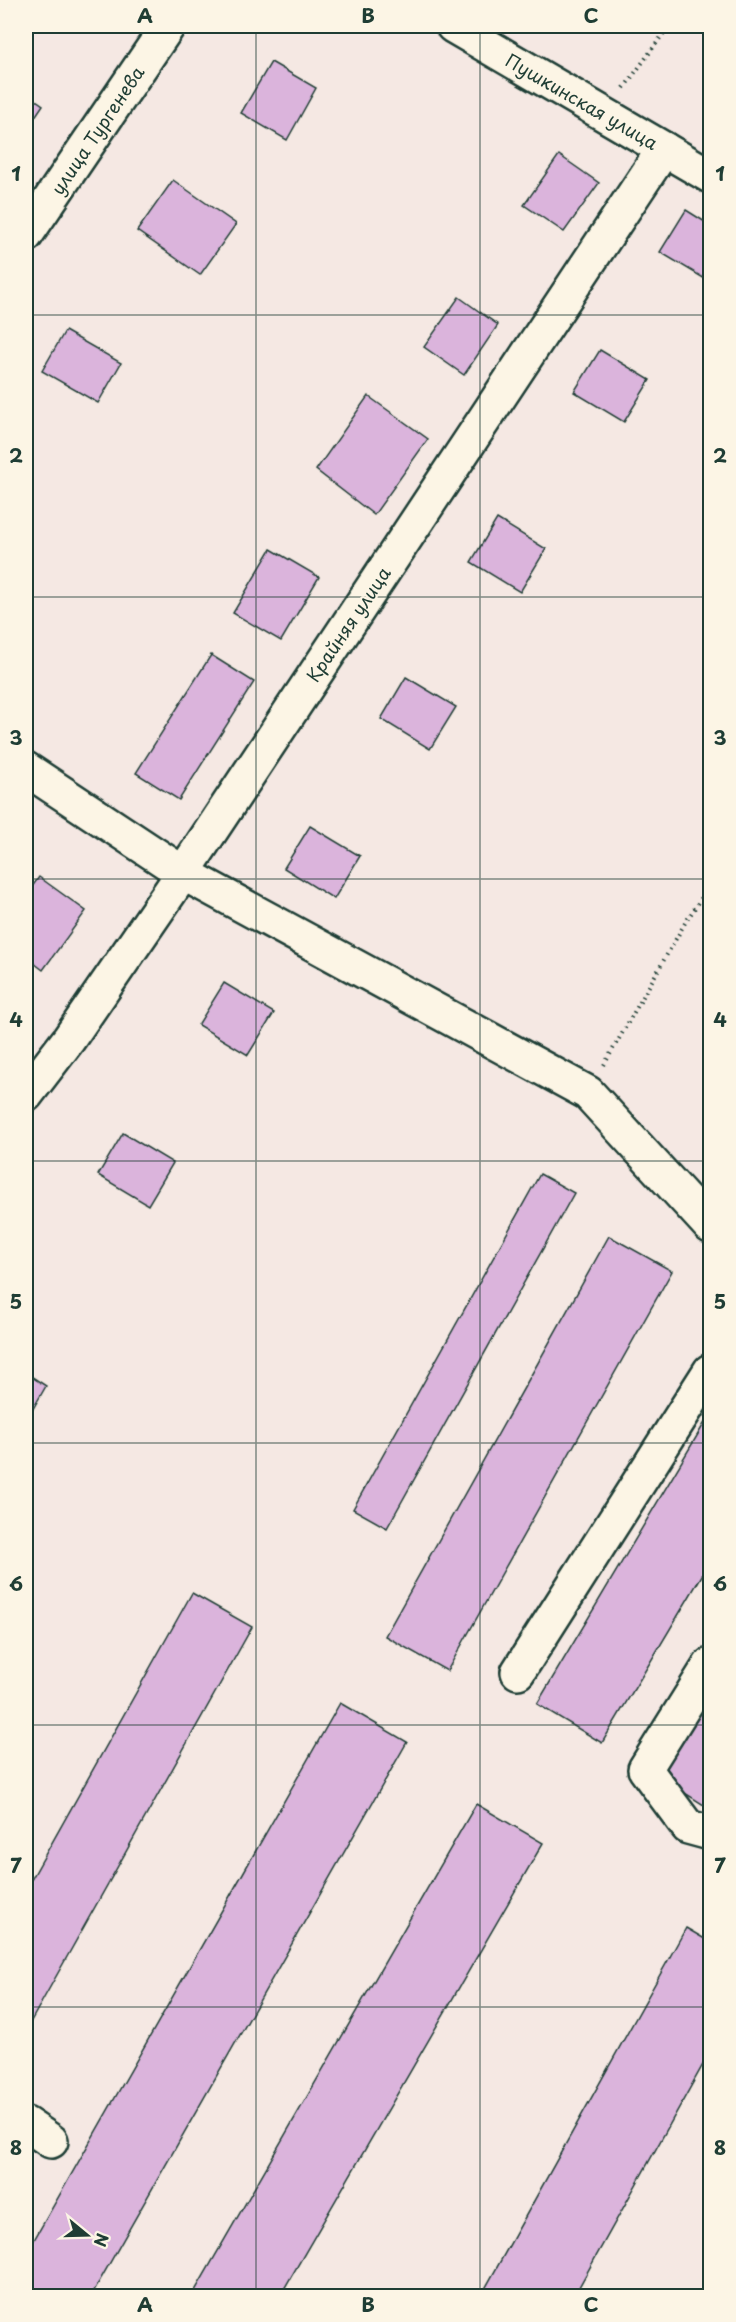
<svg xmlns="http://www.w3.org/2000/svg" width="736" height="2322" font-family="'Playpen Sans',sans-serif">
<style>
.building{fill:#dbb4dc;stroke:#1f3d34;stroke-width:1.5}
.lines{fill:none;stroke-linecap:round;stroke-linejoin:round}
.minor-casing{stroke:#1f3d34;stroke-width:38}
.path{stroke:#1f3d34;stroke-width:4;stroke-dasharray:1.5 4.5;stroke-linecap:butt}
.minor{stroke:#fcf5e5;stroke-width:33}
.grid{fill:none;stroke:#1f3d34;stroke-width:1.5;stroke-opacity:0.55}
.labels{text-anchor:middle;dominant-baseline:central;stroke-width:4.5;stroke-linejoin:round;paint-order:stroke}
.street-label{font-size:18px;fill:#1f3d34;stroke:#fcf5e5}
.neatline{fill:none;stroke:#1f3d34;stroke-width:2}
.grid-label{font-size:20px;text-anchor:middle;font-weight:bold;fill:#1f3d34}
</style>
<rect width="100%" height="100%" fill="#f5e8e3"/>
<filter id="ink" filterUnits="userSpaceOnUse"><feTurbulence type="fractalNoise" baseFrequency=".0167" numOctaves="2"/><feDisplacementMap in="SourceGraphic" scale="12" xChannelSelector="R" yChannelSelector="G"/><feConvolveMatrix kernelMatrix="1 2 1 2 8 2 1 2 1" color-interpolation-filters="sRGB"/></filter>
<g filter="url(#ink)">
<g class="building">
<path d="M271,62l45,26 -29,52 -46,-27z"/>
<path d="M26,93l17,12 -17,25z"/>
<path d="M559,155l40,28 -35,49 -40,-27z"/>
<path d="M173,180l63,44 -36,51 -63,-44z"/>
<path d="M686,210l24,15v57l-50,-30z"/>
<path d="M459,297l39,28 -34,50 -40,-28z"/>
<path d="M65,331l56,32 -23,40 -56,-32z"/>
<path d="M600,350l50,30 -26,42 -50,-30z"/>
<path d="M368,396l60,43 -54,76 -58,-45z"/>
<path d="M497,519l49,30 -26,43 -49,-30z"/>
<path d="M271,549l48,28 -38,64 -48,-28z"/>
<path d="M211,655l43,27 -75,118 -43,-27z"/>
<path d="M406,677l50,30 -26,42 -49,-30z"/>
<path d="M310,826l50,30 -26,43 -50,-31z"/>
<path d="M39,877l47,34 -43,59 -17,-13v-62z"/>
<path d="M224,983l50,30 -26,42 -50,-30z"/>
<path d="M123,1133l50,30 -25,42 -50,-30z"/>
<path d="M540,1174l34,19 -187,335 -34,-19z"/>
<path d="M609,1236l63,35 -225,400 -62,-35z"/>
<path d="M26,1373l20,13 -20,35z"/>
<path d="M710,1414v148l-108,181 -65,-39z"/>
<path d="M192,1593l60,34 -226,403v-141z"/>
<path d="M710,1692v117l-52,-33z"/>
<path d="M340,1703l67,39 -316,554h-65v-42z"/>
<path d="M476,1804l67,39 -263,453h-88z"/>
<path d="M686,1928l24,14v110l-136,244h-93z"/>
</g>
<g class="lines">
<defs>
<g id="minor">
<path d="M453,26l257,150"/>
<path d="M26,235l142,-209"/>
<path d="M26,769l157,104 405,220 122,133"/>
<path d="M26,1095l43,-56 114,-166 481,-724"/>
<path d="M710,1665l-65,104 43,58 22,6"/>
<path d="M518,1672l192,-301"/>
<path d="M26,2124l25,17"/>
</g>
</defs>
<use href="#minor" class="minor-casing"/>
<g class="path">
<path d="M624,88l45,-62"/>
<path d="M604,1065l81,-142 25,-38"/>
</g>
<use href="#minor" class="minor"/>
</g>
</g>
<path class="grid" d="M256,26v2270M480,26v2270M26,315h684M26,597h684M26,879h684M26,1161h684M26,1443h684M26,1725h684M26,2007h684"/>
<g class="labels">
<g class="street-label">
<text transform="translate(582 101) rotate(30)">Пушкинская улица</text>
<text transform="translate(97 130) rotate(-56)">улица Тургенева</text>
<text transform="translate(348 624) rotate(-56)">Крайняя улица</text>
</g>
</g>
<rect width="736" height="2322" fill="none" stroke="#fcf5e5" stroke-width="66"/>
<g transform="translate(87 2235) rotate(109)" stroke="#fcf5e5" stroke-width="4.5" paint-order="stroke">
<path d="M0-4.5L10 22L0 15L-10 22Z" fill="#1f3d34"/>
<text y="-9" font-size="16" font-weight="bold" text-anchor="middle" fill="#1f3d34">N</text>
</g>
<rect x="33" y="33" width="670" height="2256" class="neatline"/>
<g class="grid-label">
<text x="145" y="23">A</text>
<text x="368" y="23">B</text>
<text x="591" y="23">C</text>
<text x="16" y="181">1</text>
<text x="720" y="181">1</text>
<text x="16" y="463">2</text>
<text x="720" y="463">2</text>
<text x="16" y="745">3</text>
<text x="720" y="745">3</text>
<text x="16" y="1027">4</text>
<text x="720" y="1027">4</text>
<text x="16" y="1309">5</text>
<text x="720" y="1309">5</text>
<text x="16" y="1591">6</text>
<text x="720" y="1591">6</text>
<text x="16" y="1873">7</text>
<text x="720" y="1873">7</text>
<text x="16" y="2155">8</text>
<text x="720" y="2155">8</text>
<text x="145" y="2312">A</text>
<text x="368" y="2312">B</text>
<text x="591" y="2312">C</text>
</g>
</svg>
